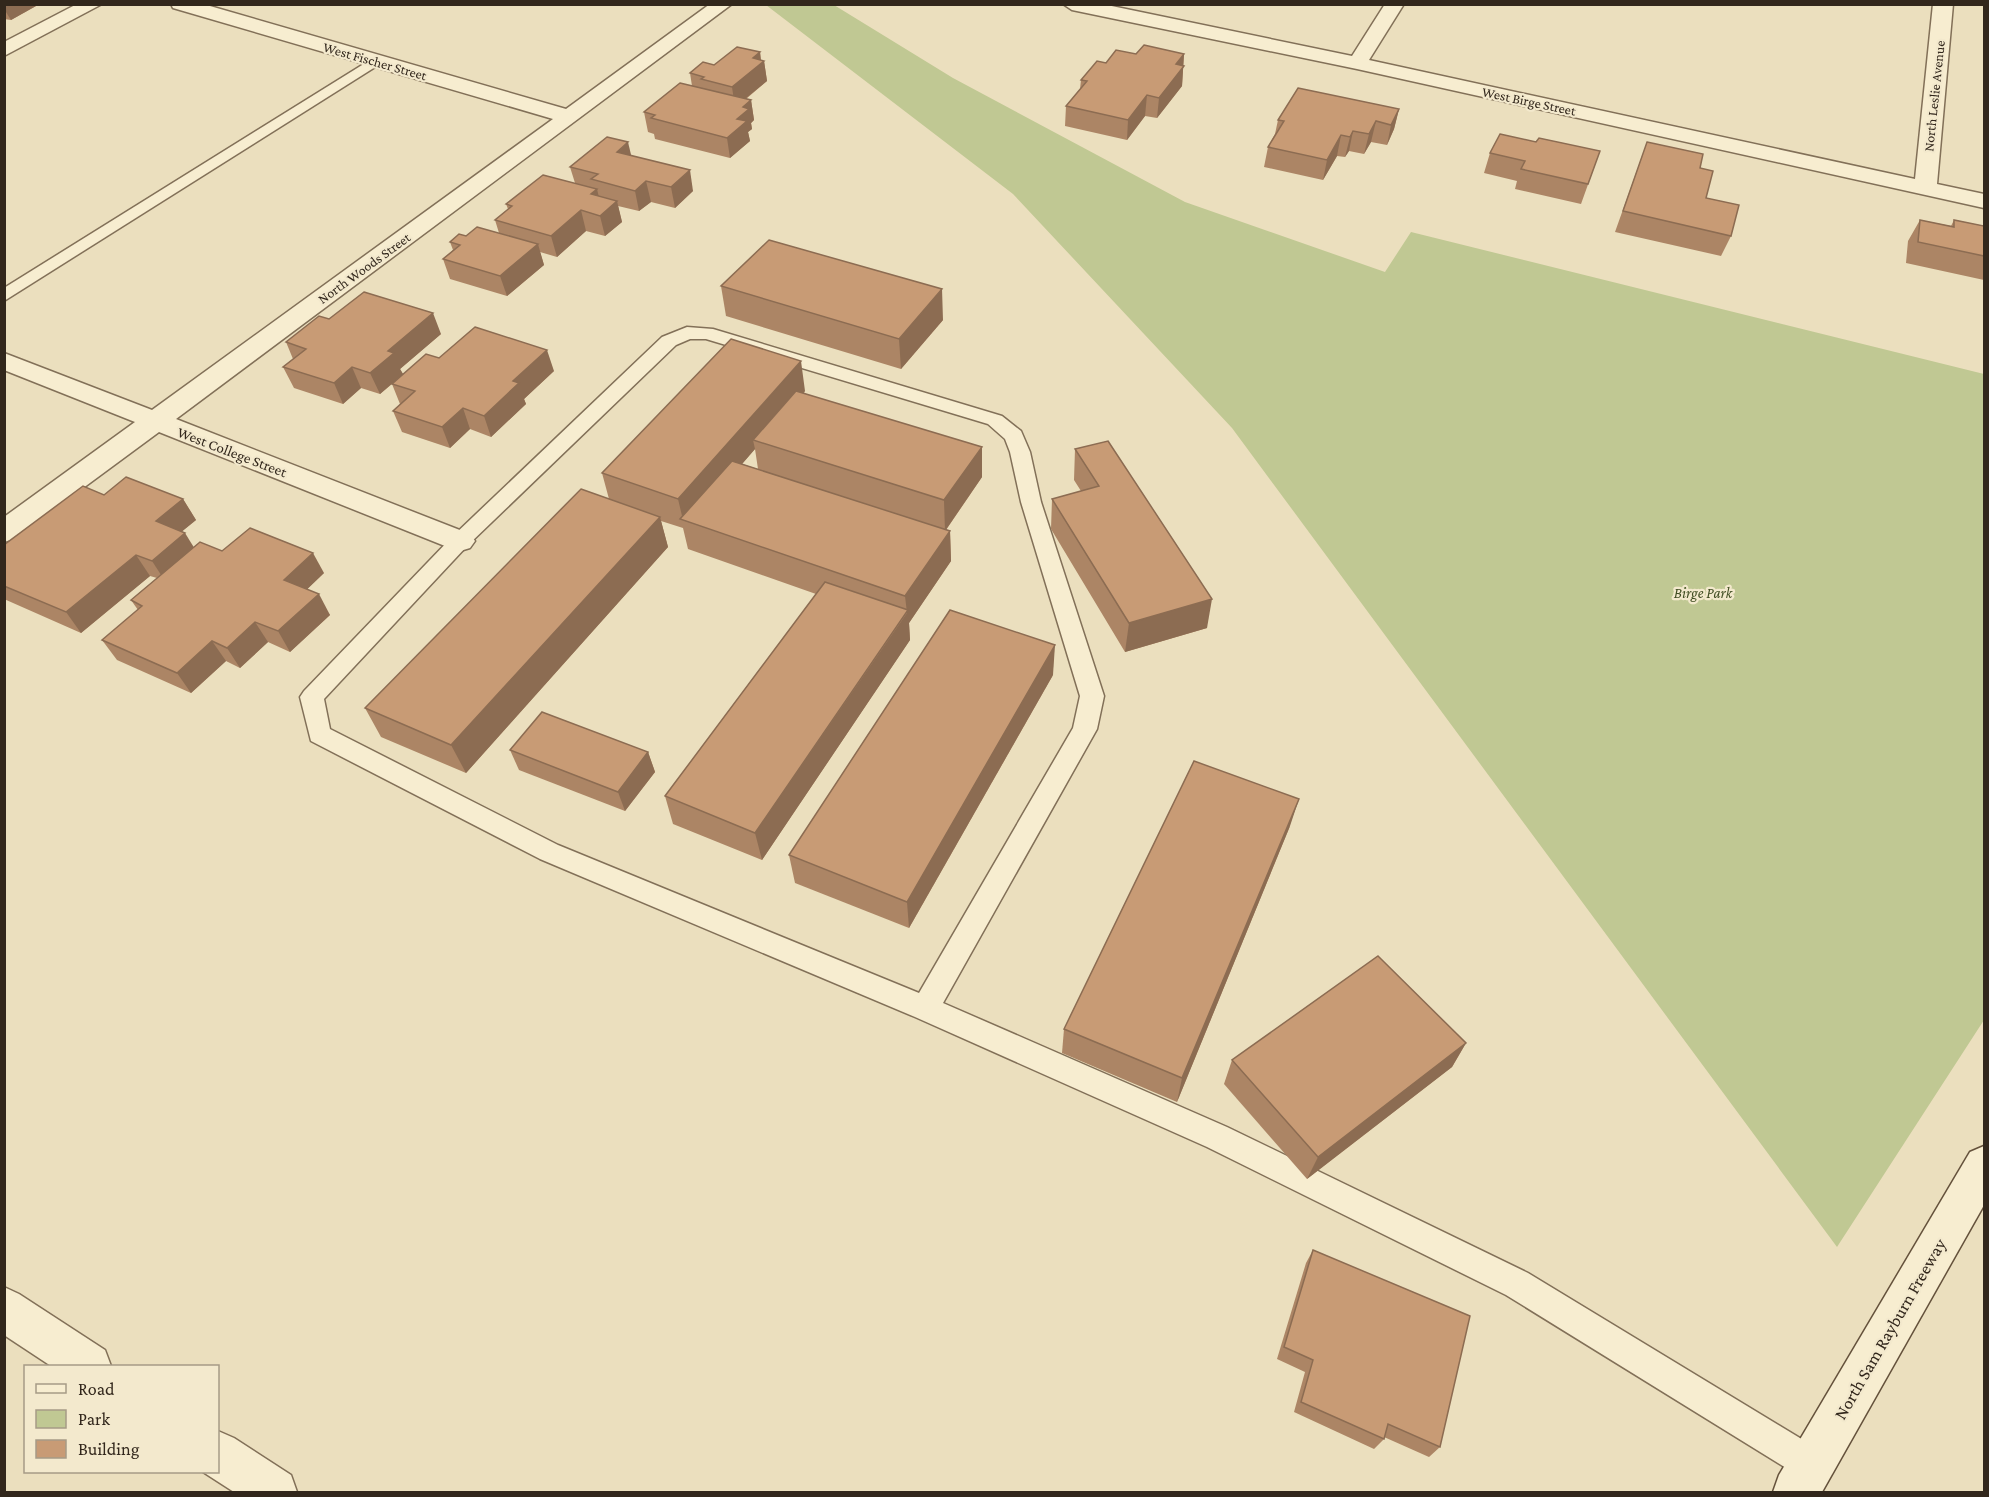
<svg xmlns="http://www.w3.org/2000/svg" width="1989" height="1497" font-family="'Crimson Pro',serif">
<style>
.green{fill:#c0c893}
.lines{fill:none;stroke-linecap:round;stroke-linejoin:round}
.lane-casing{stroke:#827058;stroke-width:3}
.street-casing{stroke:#827058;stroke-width:3}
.secondary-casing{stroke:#64513b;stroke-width:3}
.lane{fill:#f7edd0;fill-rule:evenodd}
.street{fill:#f7edd0;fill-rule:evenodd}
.secondary{fill:#f7edd0;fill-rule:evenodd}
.wall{fill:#ac8565;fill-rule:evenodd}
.shaded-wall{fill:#8c6c52}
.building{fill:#c89b75;stroke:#8c6c52;stroke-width:1.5}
.labels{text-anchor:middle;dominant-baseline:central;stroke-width:4.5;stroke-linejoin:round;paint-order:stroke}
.far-street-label{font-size:14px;fill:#32271c;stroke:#f3e9cd}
.street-label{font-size:15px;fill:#32271c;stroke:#f3e9cd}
.park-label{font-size:15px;font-style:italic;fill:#414e23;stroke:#f3e9cd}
.near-street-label{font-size:18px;fill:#32271c;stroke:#f3e9cd}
</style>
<rect width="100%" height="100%" fill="#ebdfbe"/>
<path class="green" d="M766,5h68l119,73 232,124 200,70 26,-40 573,142v646l-147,227 -605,-819 -219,-234z"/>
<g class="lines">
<defs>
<g id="lane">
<path d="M375,57l5,1 2,3 -2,3 -376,237v-13z"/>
<path d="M687,327l26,2 289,87 19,15 9,21 11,50 63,194 -7,33 -154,274 284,124 301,146 295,179 5,12 -5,12 -12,5 -12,-5 -293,-181 -299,-148 -292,-130 -375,-158 -229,-118 -11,-44 4,-6 149,-155 209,-199zM690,339h16l282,85 17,15 5,13 11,50 59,194 -7,32 -154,265 -361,-148 -228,-116 -6,-30 143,-153 209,-201z"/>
</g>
<g id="street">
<path d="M77,4h25l-98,52v-14z"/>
<path d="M171,4h32l363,105 144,-105h22l-556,415 294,115 5,7 -5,7 -10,3 -10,-3 -291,-116 -145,107 -10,3v-25l131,-95 -131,-52v-17l148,57 401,-291 -380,-111z"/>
<path d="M1063,4h39l250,52 33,-52h19l-35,56 546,119 18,-175h20l-16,180 47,10v14l-627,-139 -285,-59z"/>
<path d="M4,1287l15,7 86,56 6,16h-60l-47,-31z"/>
<path d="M218,1431l16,7 57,37 6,17h-63l-31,-20h15z"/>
</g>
<path id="secondary" d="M1984,1146v59l-162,287h-49l6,-17 191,-323z"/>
</defs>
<use href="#lane" class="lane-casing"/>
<use href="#street" class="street-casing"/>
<use href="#secondary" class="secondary-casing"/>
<use href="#lane" class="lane"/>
<use href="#street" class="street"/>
<use href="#secondary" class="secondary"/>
</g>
<g class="wall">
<path d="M4,4h31l1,2 -25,14 -7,-1z"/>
<path d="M760,52l1,8 3,1 3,20 -21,18 5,1 3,20 -3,3 1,6 -4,3 2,9 -20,17 -75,-19 -1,-5 -6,-2 -4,-20 48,-26 -2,-13z"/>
<path d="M1136,54h48l-2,32 -25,32 -12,-2 -18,24 -62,-14 1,-20 14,-17 1,-9 25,-17z"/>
<path d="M1399,109l-5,20 -7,16 -16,-3 -7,12 -15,-3 -4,6 -8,-1 -14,24 -59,-13 4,-20 7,-13 3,-14z"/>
<path d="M1536,142l64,9 -19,53 -66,-15 2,-8 -33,-8 6,-20z"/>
<path d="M1647,142l53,26 6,30 25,38 -10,20 -106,-24z"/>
<path d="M631,155l62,36 -18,17 -24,-6 -12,9 -21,-5 4,16 -17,14 -19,-5 -29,26 -17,-5 4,13 -37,31 -57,-17 -7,-20 10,-9 -3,-8 16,-6 33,-3 -4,-13 13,-11 -2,-5 69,-21 -5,-16z"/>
<path d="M1920,220l31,6 3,-6 30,6v54l-78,-17 2,-22z"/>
<path d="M721,286l222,34 -42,49 -175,-53z"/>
<path d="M329,319l112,15 -41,35 3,5 36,-16 115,13 -30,28 2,5 -35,33 -21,-8 -20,19 -48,-16 -9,-21 7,-7 -8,-20 -12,10 -19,-6 -18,16 -49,-16 -11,-21 10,-8 -7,-17z"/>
<path d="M805,391l-1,2 178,84 -36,53 4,1 1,30 -42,62 1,17 -148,220 -89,-36 -8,-28 151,-202 -128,-45 -5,-21 -22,-7 7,26 -202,226 -85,-36 -16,-29 244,-209 -7,-26zM755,449l3,20 -16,-5z"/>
<path d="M1075,449l132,179 -82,24 -74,-123 1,-30 29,-8 -7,-11z"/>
<path d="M104,495l79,4 13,21 -15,12 13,16 28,3 102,22 -17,16 23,26 -40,37 -22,-10 -28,26 -14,-7 -35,32 -74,-33 -15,-20 36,-30 -7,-10 26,-22 -7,-2 -69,57 -77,-34v-54z"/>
<path d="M1053,675l-144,253 -114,-45 -6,-28z"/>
<path d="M510,750l138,2 7,20 -30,39 -106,-41z"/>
<path d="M1290,826l-113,276 -115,-49 2,-24z"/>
<path d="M1466,1043l-14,24 -145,112 -83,-95 8,-24z"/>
<path d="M1313,1250l127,197 -11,10 -45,-20v2l-10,10 -80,-37 11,-40 -28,-13 29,-96z"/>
</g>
<g class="shaded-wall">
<path d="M4,4h31l1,2 -25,14 -7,-11z"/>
<path d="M760,52l1,11 3,-2 3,20 -32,26 -3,-20 21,-29z"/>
<path d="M1184,54l-2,32 -25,32 2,-20 17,-34z"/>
<path d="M1147,95l-2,21 -18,24 1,-20z"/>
<path d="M751,100l3,20 -3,3 1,6 -4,3 2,9 -20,17 -3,-20 16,-31z"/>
<path d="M1399,109l-5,20 -7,16 4,-20z"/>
<path d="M1376,121l-5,21 -7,12 5,-20z"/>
<path d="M1353,131l-4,20 -4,6 5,-20z"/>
<path d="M1341,135l-4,21 -14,24 4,-20z"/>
<path d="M628,142l5,21 -16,-11z"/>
<path d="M690,170l3,21 -18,17 -4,-21z"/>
<path d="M646,181l5,21 -12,9 -4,-20z"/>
<path d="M597,189l5,21 -11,-16z"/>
<path d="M617,201l5,21 -17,14 -5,-20z"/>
<path d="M581,210l5,21 -29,26 -6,-21z"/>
<path d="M538,244l6,21 -37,31 -7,-20z"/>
<path d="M942,289l1,31 -42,49 -2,-30z"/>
<path d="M433,313l8,21 -41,35 3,5 -23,20 -10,-21 18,-22z"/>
<path d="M547,350l7,21 -30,28 2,5 -35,33 -7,-21 29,-35z"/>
<path d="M801,361l4,30 -44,51 -8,-2 2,9 -64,74 -8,-3 -5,-21z"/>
<path d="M352,367l9,21 -18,16 -9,-21z"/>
<path d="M463,408l7,21 -20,19 -8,-21z"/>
<path d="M982,447v30l-37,54 -1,-31z"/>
<path d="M183,499l13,21 -27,22 -13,-21z"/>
<path d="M660,517l8,30 -202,226 -15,-28z"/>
<path d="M950,531l1,30 -42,62 1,17 -148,220 -7,-27 152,-220 -2,-17z"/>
<path d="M185,533l13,21 -33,27 -13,-20z"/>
<path d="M313,553l11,20 -28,27 -12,-20z"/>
<path d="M136,555l14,21 -69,57 -15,-21z"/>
<path d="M319,594l11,21 -40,37 -12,-21z"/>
<path d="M1212,599l-5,29 -82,24 4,-29z"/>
<path d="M255,622l13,20 -28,26 -13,-20z"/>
<path d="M212,641l14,20 -35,32 -14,-20z"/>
<path d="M1055,645l-2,30 -144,253 -2,-26z"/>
<path d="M648,752l7,20 -30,39 -7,-19z"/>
<path d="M1299,799l-9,27 -113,276 5,-24z"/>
<path d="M1466,1043l-14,24 -145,112 11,-22z"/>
</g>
<g class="building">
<path d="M1144,45l40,9 -8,10 8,2 -25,32 -12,-3 -19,25 -62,-14 21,-25 -6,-1 16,-19 9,2 10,-13 20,4z"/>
<path d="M737,47l23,5 -7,6 11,3 -32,26 -31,-8 3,-2 -14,-4 13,-11 11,3z"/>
<path d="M680,83l71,17 -8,7 6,2 -12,10 10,2 -20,17 -76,-20 4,-3 -11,-3z"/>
<path d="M1298,88l101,21 -8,16 -15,-4 -7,13 -16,-3 -3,6 -9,-2 -14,25 -59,-13 16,-26 -6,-1z"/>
<path d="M1500,134l36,8 3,-4 61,13 -12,33 -67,-15 4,-8 -35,-8z"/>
<path d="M607,137l21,5 -11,10 73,18 -19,17 -25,-6 -11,10 -44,-12 7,-5 -28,-7z"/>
<path d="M1647,142l56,12 -3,14 13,3 -7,27 33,7 -8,31 -108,-25z"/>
<path d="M543,175l54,14 -6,5 26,7 -17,15 -19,-6 -30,26 -56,-16 17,-14 -6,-2z"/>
<path d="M1920,220l34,7v-7l30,6v30l-66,-14z"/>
<path d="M477,227l61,17 -38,32 -57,-17 17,-14 -10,-3 9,-8 7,2z"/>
<path d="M769,240l173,49 -43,50 -178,-53z"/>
<path d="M364,292l69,21 -45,38 6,2 -24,20 -18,-6 -18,16 -51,-16 23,-18 -20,-7 33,-26 10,3z"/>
<path d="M475,327l72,23 -34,31 6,2 -35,33 -21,-8 -21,19 -49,-16 22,-20 -23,-7 34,-30 13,4z"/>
<path d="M731,339l70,22 -123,138 -76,-26z"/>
<path d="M796,391l186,56 -38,53 -191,-60z"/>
<path d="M1108,441l104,158 -83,24 -77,-124 47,-13 -24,-37z"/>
<path d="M732,461l218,70 -45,65 -225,-77z"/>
<path d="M126,477l57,22 -27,22 29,12 -33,28 -16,-6 -70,57 -62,-26v-41l79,-59 21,9z"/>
<path d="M581,489l79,28 -209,228 -86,-37z"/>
<path d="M250,528l63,25 -29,27 35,14 -41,37 -23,-9 -28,26 -15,-7 -35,32 -75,-33 40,-34 -11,-6 69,-58 22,9z"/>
<path d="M825,582l83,28 -153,223 -90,-37z"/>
<path d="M950,610l105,35 -148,257 -118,-47z"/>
<path d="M542,712l106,40 -30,40 -108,-42z"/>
<path d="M1194,761l105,38 -117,279 -118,-49z"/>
<path d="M1378,956l88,87 -148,114 -86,-97z"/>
<path d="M1313,1250l157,66 -30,131 -52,-23 -4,15 -83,-37 12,-42 -29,-13z"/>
</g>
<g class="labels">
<g class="far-street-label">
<text transform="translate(375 61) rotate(16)">West Fischer Street</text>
<text transform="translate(1934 96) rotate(-84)">North Leslie Avenue</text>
<text transform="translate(1529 101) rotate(12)">West Birge Street</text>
<text transform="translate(364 268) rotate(-36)">North Woods Street</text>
</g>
<g class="street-label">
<text transform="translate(232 452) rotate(21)">West College Street</text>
</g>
<g class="park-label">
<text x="1703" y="593">Birge Park</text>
</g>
<g class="near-street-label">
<text transform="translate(1890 1329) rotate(-60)">North Sam Rayburn Freeway</text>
</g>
</g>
<rect width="1989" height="1497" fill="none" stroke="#32271c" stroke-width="12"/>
<rect x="24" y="1365" width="195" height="108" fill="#f3e9cd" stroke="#a69b86" stroke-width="1.5"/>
<rect x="36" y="1384" width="30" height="9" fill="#f7edd0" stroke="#a69b86" stroke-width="1.5"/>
<text x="78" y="1395" font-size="18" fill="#32271c">Road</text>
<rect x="36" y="1410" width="30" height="18" fill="#c0c893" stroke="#a69b86" stroke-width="1.5"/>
<text x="78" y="1425" font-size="18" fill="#32271c">Park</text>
<rect x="36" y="1440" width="30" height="18" fill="#c89b75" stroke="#a69b86" stroke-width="1.5"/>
<text x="78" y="1455" font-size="18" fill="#32271c">Building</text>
</svg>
